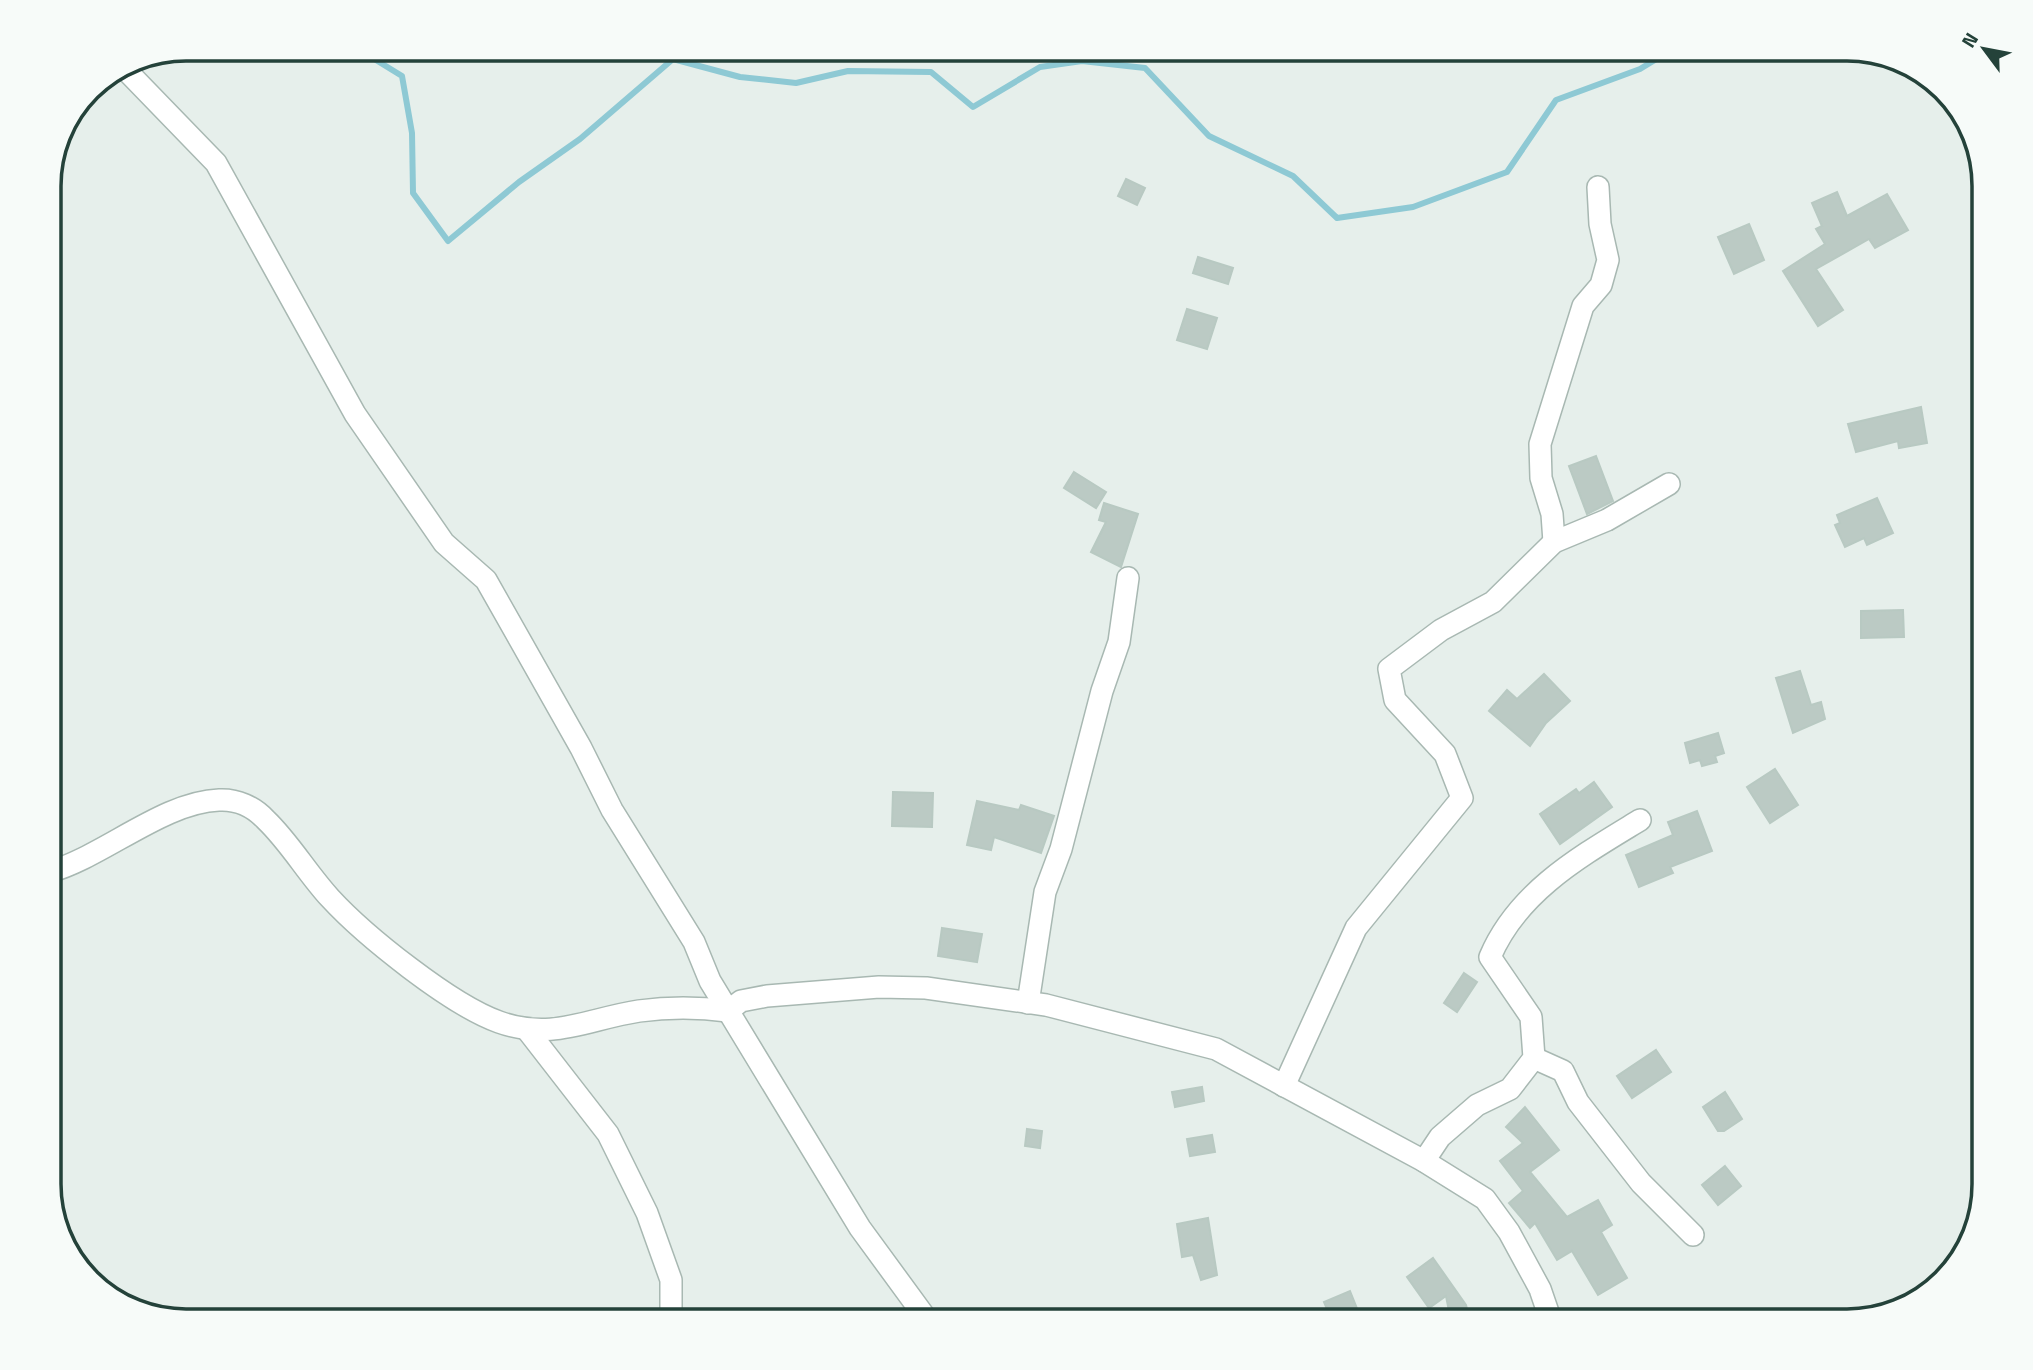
<svg xmlns="http://www.w3.org/2000/svg" width="2033" height="1370" font-family="'Titillium Web',sans-serif">
<style>
.lines{fill:none;stroke-linecap:round;stroke-linejoin:round}
.stream{stroke:#8ec9d4;stroke-width:6}
.building{fill:#bbcac4;stroke:#b8c9c2;stroke-width:2}
.minor-casing{stroke:#a8b8b2;stroke-width:24}
.minor{stroke:#fff;stroke-width:21}
.rim{fill:none;stroke:#24423a;stroke-width:3.5}
</style>
<rect width="100%" height="100%" fill="#e6efeb"/>
<g class="lines">
<g class="stream">
<path d="M358,49l44,27 10,57 1,60 35,48 71,-59 61,-43 93,-80 67,18 56,6 52,-12 83,1 42,35 67,-40 42,-6 63,7 64,68 84,40 44,42 76,-11 94,-35 49,-72 84,-31 33,-20"/>
<path d="M1984,545l-5,24 5,34"/>
</g>
</g>
<g class="building">
<path d="M1126,179l19,9 -8,17 -19,-9z"/>
<path d="M1837,192l10,24 40,-22 21,36 -33,18 -6,-9 -53,30 27,41 -25,16 -35,-55 42,-27 -9,-15 6,-3 -10,-23z"/>
<path d="M1749,224l15,36 -30,14 -16,-37z"/>
<path d="M1198,257l35,11 -5,16 -35,-11z"/>
<path d="M1187,309l30,9 -10,31 -30,-9z"/>
<path d="M1921,407l6,36 -28,5 -1,-7 -42,11 -8,-28z"/>
<path d="M1596,456l17,45 -26,13 -18,-48z"/>
<path d="M1074,472l32,20 -10,16 -32,-20z"/>
<path d="M1877,498l16,35 -26,12 -3,-7 -19,9 -10,-22 5,-2 -3,-8z"/>
<path d="M1104,503l34,11 -17,53 -30,-15 15,-30 -7,-2z"/>
<path d="M1903,610l1,27 -43,1v-27z"/>
<path d="M1800,671l11,34 10,-3 4,17 -32,14 -17,-55z"/>
<path d="M1544,674l26,27 -24,22 -16,23 -41,-35 18,-21 10,9z"/>
<path d="M1718,733l6,20 -9,3 2,6 -15,4 -2,-6 -10,3 -5,-20z"/>
<path d="M1775,769l23,36 -28,18 -23,-36z"/>
<path d="M1594,782l18,25 -52,37 -20,-30 36,-25 3,4z"/>
<path d="M893,792l40,1 -1,34 -40,-1z"/>
<path d="M977,801l42,9 2,-5 33,11 -13,37 -47,-16 -3,13 -24,-5z"/>
<path d="M1697,811l15,40 -42,16 3,6 -34,14 -13,-32 47,-20 -5,-13z"/>
<path d="M942,928l40,6 -5,28 -39,-6z"/>
<path d="M1464,973l13,9 -20,30 -13,-9z"/>
<path d="M1656,1050l15,22 -39,26 -15,-22z"/>
<path d="M1202,1087l2,14 -29,6 -3,-15z"/>
<path d="M1725,1092l17,27 -18,12h-6l-15,-24z"/>
<path d="M1525,1107l34,43 -29,22 37,45 31,-17 14,25 -11,7 26,46 -29,17 -26,-44 -15,9 -22,-37 -5,5 -21,-25 14,-12 -23,-30 23,-18 -17,-16z"/>
<path d="M1027,1129l15,2 -2,17 -15,-2z"/>
<path d="M1212,1135l3,17 -25,4 -3,-17z"/>
<path d="M1725,1166l16,20 -23,19 -16,-20z"/>
<path d="M1208,1218l9,57 -16,5 -8,-25 -11,2 -5,-33z"/>
<path d="M1433,1258l33,47 3,12 -18,4 -5,-25 -17,12 -22,-31z"/>
<path d="M1350,1291l12,30h-30l-8,-19z"/>
</g>
<g class="lines">
<defs>
<g id="minor">
<path d="M123,67l93,96 139,251 89,129 42,37 95,168 31,62 82,132 16,39 150,247 68,93"/>
<path d="M1554,542l-2,-28 -11,-36 -1,-34 43,-138 18,-21 7,-25 -8,-36 -2,-37"/>
<path d="M49,872c54,-15 114,-70 170,-72 18,-1 35,7 47,20 24,23 41,53 64,78 35,38 121,107 169,124 53,19 88,-3 140,-11 30,-4 58,-4 89,0l13,-10 26,-5 112,-9 47,1 120,17 170,44 208,112 61,38 24,33 31,57 11,32"/>
<path d="M1028,1003l17,-111 16,-43 41,-158 17,-49 9,-64"/>
<path d="M528,1031l80,103 39,79 24,67v41"/>
<path d="M1534,1058l29,13 15,31 63,81 52,52"/>
<path d="M1284,1086l72,-158 106,-130 -17,-44 -50,-54 -6,-31 52,-39 52,-28 61,-60 53,-22 62,-36"/>
<path d="M1424,1161l16,-24 37,-32 33,-16 24,-31 -3,-41 -41,-60c28,-66 91,-101 150,-137"/>
</g>
</defs>
<use href="#minor" class="minor-casing"/>
<use href="#minor" class="minor"/>
</g>
<path d="M0 0H2033V1370H0ZM186 61H1847A125 125 0 0 1 1972 186V1184A125 125 0 0 1 1847 1309H186A125 125 0 0 1 61 1184V186A125 125 0 0 1 186 61Z" fill="#f7fbf9" fill-rule="evenodd"/>
<path class="rim" d="M186 61H1847A125 125 0 0 1 1972 186V1184A125 125 0 0 1 1847 1309H186A125 125 0 0 1 61 1184V186A125 125 0 0 1 186 61Z"/>
<g transform="translate(1984 49) rotate(302)" stroke="#f7fbf9" stroke-width="5" paint-order="stroke">
<path d="M0-5L12 26L0 18L-12 26Z" fill="#24423a"/>
<text y="-10" font-size="19" font-weight="bold" text-anchor="middle" fill="#24423a">N</text>
</g>
</svg>
